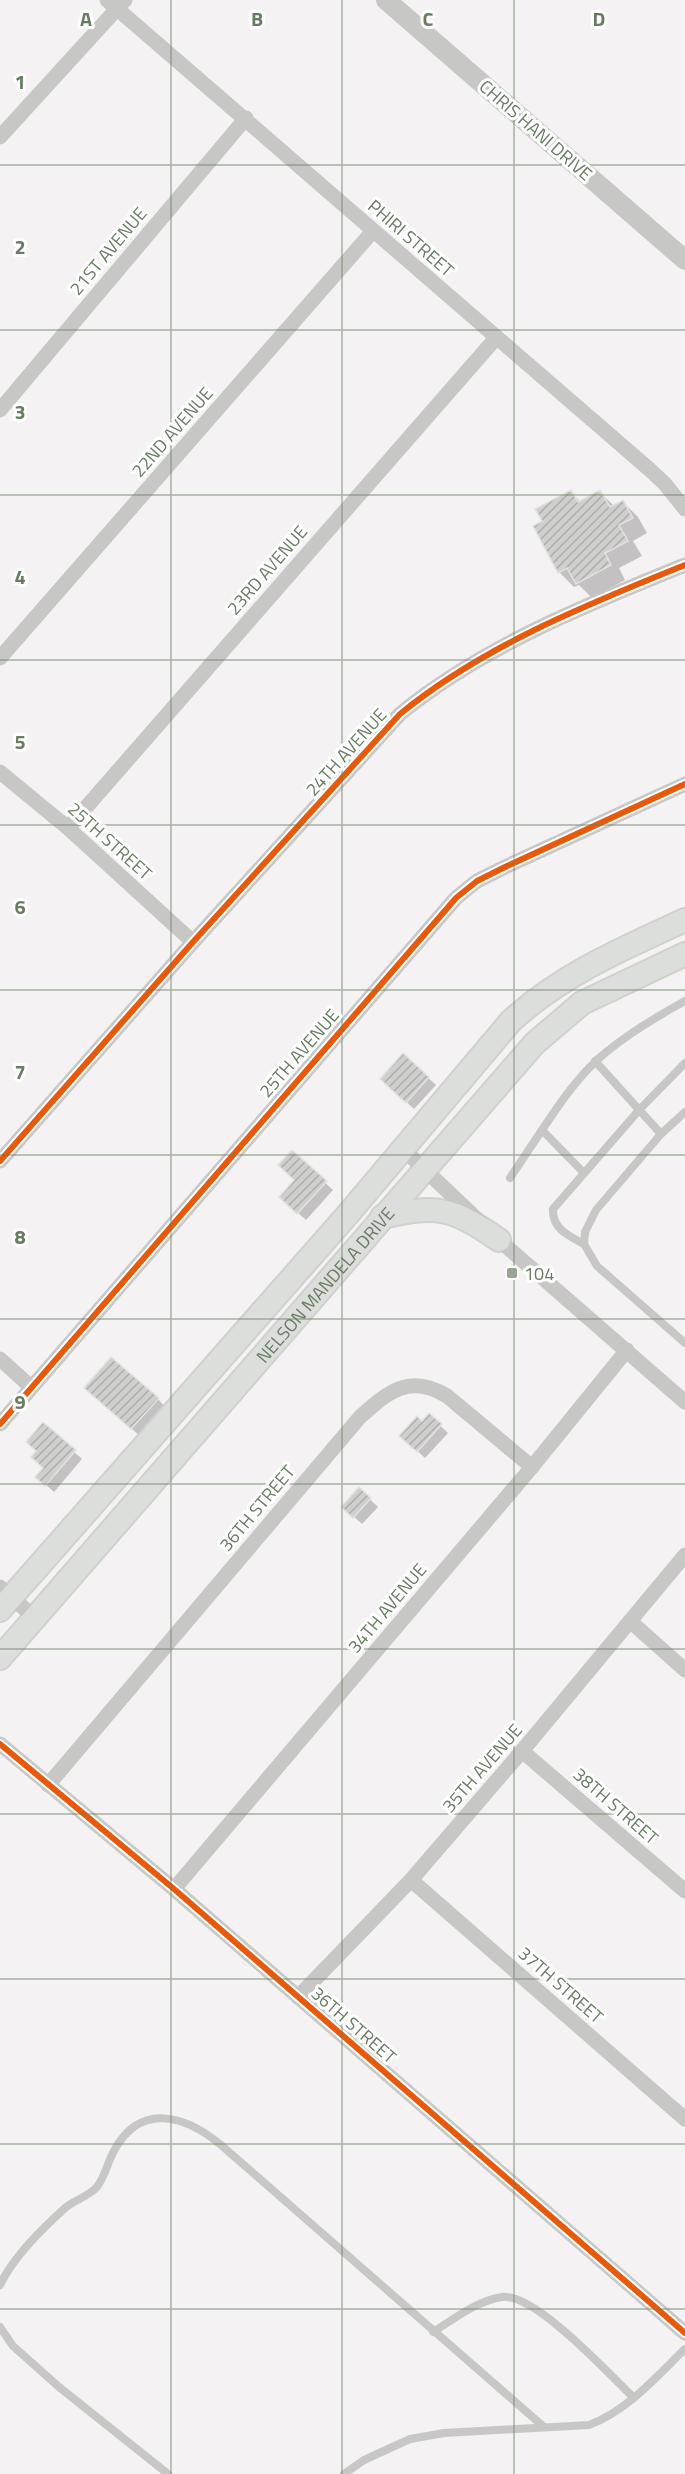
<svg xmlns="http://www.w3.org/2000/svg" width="685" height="2474" font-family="'Titillium Web',sans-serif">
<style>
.shadow{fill:#0003}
.building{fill:url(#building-hatch);stroke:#e3e2e2;stroke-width:1.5}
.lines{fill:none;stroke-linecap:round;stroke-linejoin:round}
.secondary-casing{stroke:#d0d0cf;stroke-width:26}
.service{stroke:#c7c8c6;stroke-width:8}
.minor{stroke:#c7c8c6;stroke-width:15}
.tertiary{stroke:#c7c8c6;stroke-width:20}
.secondary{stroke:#dcdedc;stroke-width:22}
.cycleway-casing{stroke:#fff;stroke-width:10}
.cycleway{stroke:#e8590c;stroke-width:6}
.grid{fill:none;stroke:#677c61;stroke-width:1.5;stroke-opacity:0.55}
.poi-dot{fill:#98a594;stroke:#fff;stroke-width:2}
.labels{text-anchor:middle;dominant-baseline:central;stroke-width:6;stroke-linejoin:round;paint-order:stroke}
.street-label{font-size:18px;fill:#677c61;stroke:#fff}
.poi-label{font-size:18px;fill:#677c61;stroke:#fff;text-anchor:start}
.grid-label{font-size:20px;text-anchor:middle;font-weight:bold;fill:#677c61;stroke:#fff;stroke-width:6;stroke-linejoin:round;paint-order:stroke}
</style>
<defs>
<pattern id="building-hatch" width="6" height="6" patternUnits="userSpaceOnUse" patternTransform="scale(1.5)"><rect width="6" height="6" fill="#cfd0ce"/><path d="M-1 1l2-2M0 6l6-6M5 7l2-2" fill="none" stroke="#acaeab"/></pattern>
</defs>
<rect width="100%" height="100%" fill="#f4f2f3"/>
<g class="shadow">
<path d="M571,492l10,10 19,-10 15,15 8,-5 15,15 9,16 -14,8 9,15 -23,12 6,12 -33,18 -13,-13 -5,2 -15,-15 -15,-50z"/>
<path d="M403,1055l33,30 -22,24 -25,-23z"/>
<path d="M292,1152l41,38 -27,30 -18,-16 8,-24z"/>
<path d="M94,1396l64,3 7,8 -25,29z"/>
<path d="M429,1415l19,18 -23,25 -16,-15z"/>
<path d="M43,1424l39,35 -28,33 -9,-8v-16l-7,-16z"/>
<path d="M359,1489l19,18 -16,17 -11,-10z"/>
</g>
<g class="building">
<path d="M571,490l7,12 22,-12 10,17 13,-7 10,18 -14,7 9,16 -23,12 6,12 -35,19 -9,-16 -9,5 -25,-47 9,-5 -7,-12z"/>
<path d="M403,1053l26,24 -23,26 -26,-24z"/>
<path d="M292,1150l35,31 -30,33 -18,-17 15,-17 -16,-15z"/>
<path d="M111,1357l48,41 -28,31 -47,-41z"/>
<path d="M429,1413l13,11 -25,28 -18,-16 18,-20 5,5z"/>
<path d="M43,1422l33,28 -31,36 -10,-9 8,-9 -12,-11 5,-6 -10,-9z"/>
<path d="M359,1487l12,11 -18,20 -12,-11z"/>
</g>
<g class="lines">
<defs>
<g id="secondary">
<path d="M382,1217c57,-13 70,-9 117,23"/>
<path d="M0,1610l349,-397 162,-192c50,-46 113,-73 174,-101"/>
<path id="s1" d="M0,1658l535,-615 47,-40 103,-49"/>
</g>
</defs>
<use href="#secondary" class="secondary-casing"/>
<g class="service">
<path d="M595,1061l66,73"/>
<path d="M685,1112l-24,22 -65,76 -11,22 -1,12 13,22 88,77"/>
<path d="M584,1173l-42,-43c16,-24 33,-49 54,-69 26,-24 58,-43 89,-60"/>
<path d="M510,1178l32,-48"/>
<path d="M584,1244c-15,-8 -32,-15 -31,-35l87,-100 45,-46"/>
<path d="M0,2285c14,-29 42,-56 65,-77 9,-8 22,-11 31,-20 9,-10 11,-25 18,-37 26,-49 71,-36 107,-6l323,282"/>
<path d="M0,2327l13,19 46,41 109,87"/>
<path d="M433,2332c21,-13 43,-31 69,-35 33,-4 107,77 132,101"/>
<path d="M344,2474l20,-14 46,-21 34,-6 145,-8c39,-15 66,-47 96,-76"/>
</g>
<g class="minor">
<path d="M107,0l542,469 16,15 20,25"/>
<path d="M0,137l125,-137"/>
<path d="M0,410l246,-292"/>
<path d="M0,658l373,-427"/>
<path d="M0,772l68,56 125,114"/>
<path d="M68,828l428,-490"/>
<path d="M402,1148l97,92 186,162"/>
<path d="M0,1161l193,-219 207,-228c83,-68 186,-109 285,-149"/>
<path d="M0,1359l31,28"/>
<path d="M0,1424l456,-526 21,-17 28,-14 180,-83"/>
<path d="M0,1587l35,31"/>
<path d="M630,1621l55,49"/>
<path d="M0,1744l174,145 511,444"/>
<path d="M522,1751l163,140"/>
<path d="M48,1785l312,-368c28,-25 49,-44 87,-21l85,71"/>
<path d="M411,1880l274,239"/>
<path d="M174,1889l358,-422 95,-117"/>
<path d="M298,1997l113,-117 111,-129 163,-196"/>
</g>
<path class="tertiary" d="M386,0l299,260"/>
<use href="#secondary" class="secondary"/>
<defs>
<g id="cycleway">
<path d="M0,1161l193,-219 207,-228c83,-68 186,-109 285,-149"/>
<path d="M0,1424l456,-526 21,-17 28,-14 180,-83"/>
<path d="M0,1744l174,145 511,444"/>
</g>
</defs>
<use href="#cycleway" class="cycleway-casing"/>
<use href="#cycleway" class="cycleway"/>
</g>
<path class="grid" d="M171,0v2474M342,0v2474M514,0v2474M0,165h685M0,330h685M0,495h685M0,660h685M0,825h685M0,990h685M0,1155h685M0,1319h685M0,1484h685M0,1649h685M0,1814h685M0,1979h685M0,2144h685M0,2309h685"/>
<rect class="poi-dot" x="506" y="1267" width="12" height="12" rx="3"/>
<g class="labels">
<g class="street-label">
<text transform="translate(536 130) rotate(41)">CHRIS HANI DRIVE</text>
<text transform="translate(411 238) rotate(41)">PHIRI STREET</text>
<text transform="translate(108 251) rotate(-50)">21ST AVENUE</text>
<text transform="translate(172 432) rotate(-49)">22ND AVENUE</text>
<text transform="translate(267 570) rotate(-49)">23RD AVENUE</text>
<text transform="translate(346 752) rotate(-48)">24TH AVENUE</text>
<text transform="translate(110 841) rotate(42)">25TH STREET</text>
<text transform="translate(299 1053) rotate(-49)">25TH AVENUE</text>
<text stroke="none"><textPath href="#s1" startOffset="495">NELSON MANDELA DRIVE</textPath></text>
<text transform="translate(257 1508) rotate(-50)">36TH STREET</text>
<text transform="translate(387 1608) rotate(-50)">34TH AVENUE</text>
<text transform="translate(482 1768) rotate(-49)">35TH AVENUE</text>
<text transform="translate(616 1806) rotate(41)">38TH STREET</text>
<text transform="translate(561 1985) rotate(41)">37TH STREET</text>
<text transform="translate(354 2025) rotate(41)">36TH STREET</text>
</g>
<g class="poi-label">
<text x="524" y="1273">104</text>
</g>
</g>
<g class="grid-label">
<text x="86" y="26">A</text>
<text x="257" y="26">B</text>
<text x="428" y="26">C</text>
<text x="599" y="26">D</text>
<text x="20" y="89">1</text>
<text x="20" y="254">2</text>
<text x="20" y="419">3</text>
<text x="20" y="584">4</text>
<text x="20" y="749">5</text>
<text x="20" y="914">6</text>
<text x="20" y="1079">7</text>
<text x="20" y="1244">8</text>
<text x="20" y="1409">9</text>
</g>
</svg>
